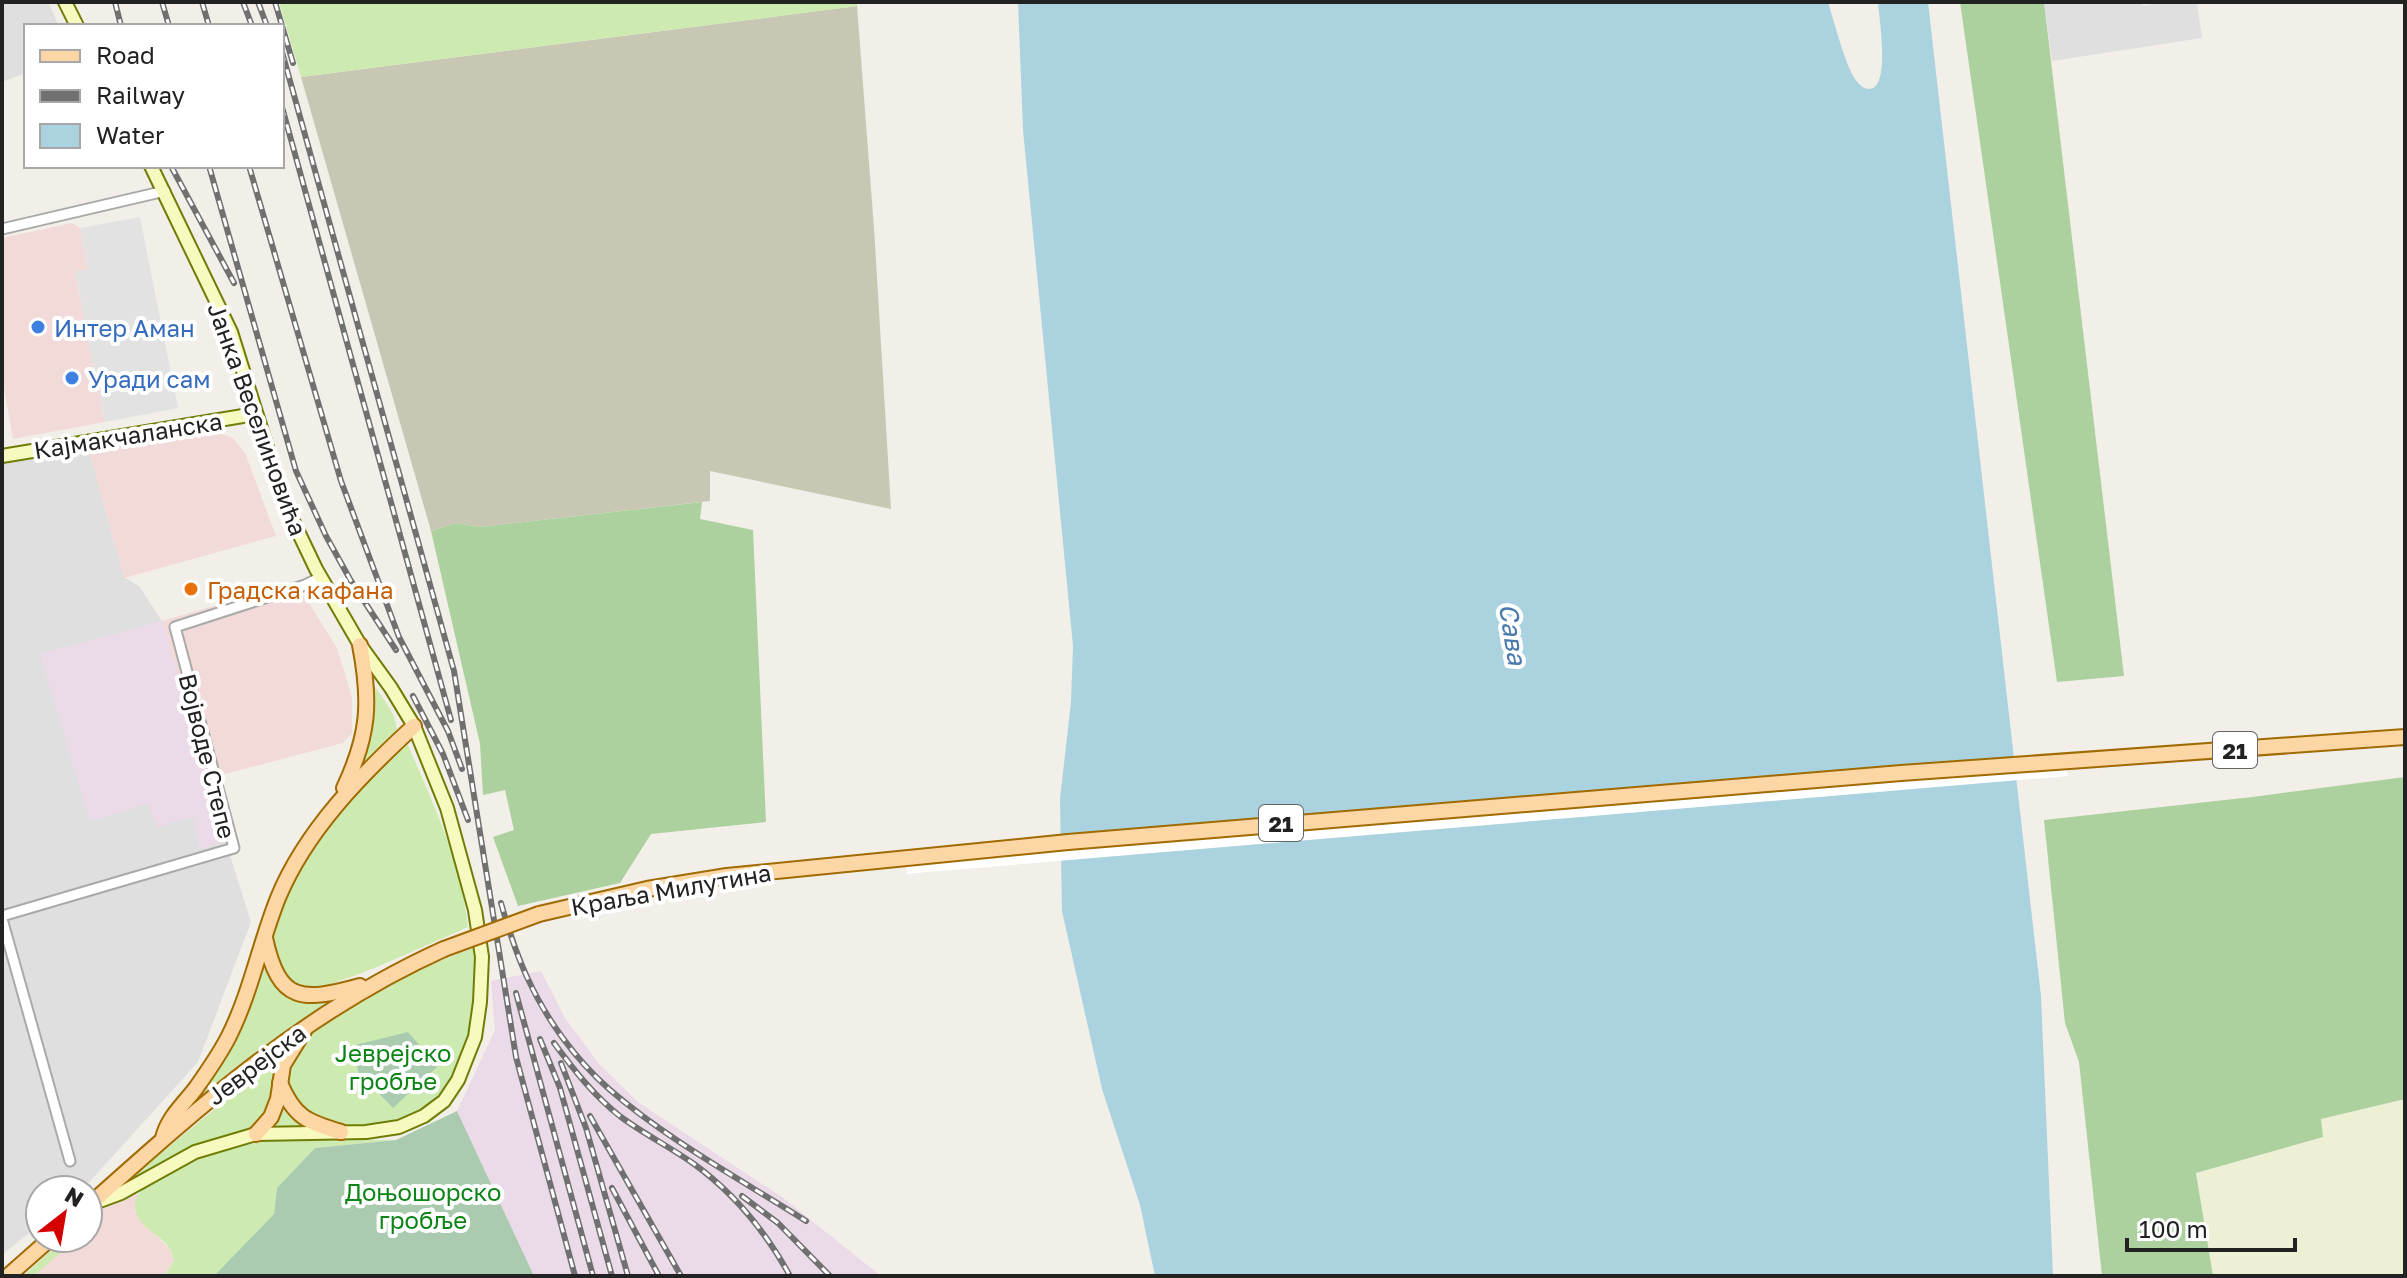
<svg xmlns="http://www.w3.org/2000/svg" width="2407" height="1278" font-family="'Golos Text',sans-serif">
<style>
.residential{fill:#e0dfdf}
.commercial{fill:#f2dad9}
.industrial{fill:#ebdbe8}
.construction{fill:#c7c7b4}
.farmland{fill:#eef0d5}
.grass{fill:#cdebb0}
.forest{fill:#add19e}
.cemetery{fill:#aacbaf}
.parking{fill:#e2e2e2}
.water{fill:#aad3df}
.pier{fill:#fff}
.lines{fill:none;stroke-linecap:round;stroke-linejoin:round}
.street-casing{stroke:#a9a9a9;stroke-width:13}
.secondary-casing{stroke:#707d05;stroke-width:16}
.primary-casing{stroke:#a06b00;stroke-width:18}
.street{stroke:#fff;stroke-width:9}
.secondary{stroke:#f7fabf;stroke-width:12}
.primary{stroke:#fcd6a4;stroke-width:14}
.rail-casing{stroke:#707070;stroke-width:6}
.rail{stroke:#fff;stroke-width:3;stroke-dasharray:9;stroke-linecap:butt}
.primary-bridge-casing{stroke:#a06b00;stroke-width:18;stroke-linecap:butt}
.primary-bridge{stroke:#fcd6a4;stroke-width:14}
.shop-dot{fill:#3f7fe0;stroke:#fff;stroke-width:3}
.food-dot{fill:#e8710a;stroke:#fff;stroke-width:3}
.labels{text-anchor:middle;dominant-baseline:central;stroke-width:8;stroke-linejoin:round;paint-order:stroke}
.shield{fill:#fff;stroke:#646464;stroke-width:2}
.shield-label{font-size:22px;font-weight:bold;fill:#222}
.shop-label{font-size:24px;fill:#366cbe;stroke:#fff;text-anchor:start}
.street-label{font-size:24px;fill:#222;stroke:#fff}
.food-label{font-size:24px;fill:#c56008;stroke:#fff;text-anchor:start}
.park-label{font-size:24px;fill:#0c8416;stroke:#fff}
.water-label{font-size:26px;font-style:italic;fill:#4a7aab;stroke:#fff}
</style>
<rect width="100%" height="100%" fill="#f2efe9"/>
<g class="residential">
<path d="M2,2h46l11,24h-33v47l-24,9z"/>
<path d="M2044,2h98l1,4 24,-4h30l5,36 -150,23z"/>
<path d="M88,447l36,130 15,9 23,35 44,158 45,143 -53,140 -115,127 -43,1v34l-38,31v-795z"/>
</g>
<g class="commercial">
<path d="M72,223l8,5 8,41 -13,3 30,150 -92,17 -11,-63v-138z"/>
<path d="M216,432l17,6 12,15 31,83 -152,42 -36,-131z"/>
<path d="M291,584l18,19 28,45 15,49v36l-9,10 -137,36 -44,-158z"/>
<path d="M139,1194l-4,18 5,8 30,29 4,12 -10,15h-132l45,-38h11v-10l9,-8 7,-17z"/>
</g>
<g class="industrial">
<path d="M162,621l64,220 -27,8 -5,-32 -37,10 -9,-23 -58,17 -50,-167z"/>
<path d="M541,971l24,47 35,47 39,38 143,94 99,79h-347l-77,-165 38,-81 -4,-49z"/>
</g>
<path class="construction" d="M857,6l17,222 17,281 -181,-38v30l-230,26 -24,-4 -25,8 -130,-454z"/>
<path class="farmland" d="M2405,1099v177h-192l-17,-103 127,-36 -2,-18z"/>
<g class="grass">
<path d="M279,2h578v4l-556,71z"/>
<path d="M374,685c10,16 28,34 21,52l-31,31 -4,-4 10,-78z"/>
<path d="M407,743c26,60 54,119 61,184 -39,17 -77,35 -117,50 -14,4 -27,11 -41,11 -14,0 -28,-10 -32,-23 -4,-12 -6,-24 -4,-36 2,-14 10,-27 16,-39 29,-57 69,-105 117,-147z"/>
<path d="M475,947c3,75 -8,165 -98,177 -19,2 -43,5 -61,-4 -9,-5 -18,-18 -26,-26 -1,-7 -4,-17 -2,-24 14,-55 137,-103 187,-123z"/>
<path d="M262,963c14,38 35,38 71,34l3,3c-50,27 -94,61 -137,97l25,-40z"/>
<path d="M277,1058l-6,50 -13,18 -129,58 -2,-3z"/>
<path d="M284,1104l23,23 -37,2 9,-12z"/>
<path d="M274,1139l122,1 -81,8 -38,40 -3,26 -60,62h-50l10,-15c-1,-4 -2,-8 -4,-12 -8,-13 -28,-20 -34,-36 -14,-42 110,-69 138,-74z"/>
<path d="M65,1238h12l-43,38h-11z"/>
</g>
<g class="forest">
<path d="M1960,2h84l80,674 -67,6z"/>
<path d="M702,502l-2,17 53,11 13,292 -115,12 -31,49 -102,23 -25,-69 21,-7 -9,-40 -22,5 -3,-51 -49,-213 25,-8 24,4z"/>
<path d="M2405,777v322l-84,20 2,18 -127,36 17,103h-111l-23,-214 -14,-39 -21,-203 208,-23z"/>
</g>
<g class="cemetery">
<path d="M408,1032l30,34 -45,42 -34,-35 -8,-27z"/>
<path d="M457,1111l77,165h-320l60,-62 3,-26 38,-40 81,-8z"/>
</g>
<path class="parking" d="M140,217l38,191 -73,14 -30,-150 13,-3 -8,-41z"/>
<path class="water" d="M1018,2h810c6,19 17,62 27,77 3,4 8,10 14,10 22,0 10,-72 9,-87h50l113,994 12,280h-898l-15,-71 -38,-116 -40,-178 -2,-112 11,-97 2,-56 -50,-516z"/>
<path class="pier" d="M2064,758l4,18 -1140,96 -21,2 -2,-15z"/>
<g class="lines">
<defs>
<g id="street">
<path d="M2,229l163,-38"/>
<path d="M2,916l232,-68 -59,-221 130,-42 16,-8"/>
<path d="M2,919l68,242"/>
</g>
<g id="secondary">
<path d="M65,2l12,24"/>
<path d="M2,456l253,-42"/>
<path d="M94,1203l27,-10 74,-41 61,-18 110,-2 33,-5 25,-11 20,-15 14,-21 17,-43 5,-35 2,-45 -7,-47 -28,-102 -33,-82 -23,-38 -31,-43 -44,-76 -32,-67 -53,-170 -80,-166"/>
</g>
<g id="primary">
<path d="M344,788c25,-53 27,-86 16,-143"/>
<path d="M539,914l108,-25 80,-13 341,-34 833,-69 504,-36"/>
<path d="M265,938c14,65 37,64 95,48"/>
<path d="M280,1083c14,34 27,39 61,49"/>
<path d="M256,1134l15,-17 7,-18 5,-34 21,-34"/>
<path d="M163,1138c5,-21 21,-34 33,-50 12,-17 24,-34 33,-52 22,-44 31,-93 49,-138 28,-68 83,-123 136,-172"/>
<path d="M88,1206c112,-100 216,-194 356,-257"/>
<path d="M8,1276l43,-38"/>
</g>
</defs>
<use href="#street" class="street-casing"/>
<use href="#secondary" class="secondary-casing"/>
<use href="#primary" class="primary-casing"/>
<use href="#street" class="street"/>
<use href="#secondary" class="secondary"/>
<use href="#primary" class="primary"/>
<defs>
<g id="rail">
<path d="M115,2l6,24"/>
<path d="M162,2l7,24"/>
<path d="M202,2l7,24"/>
<path d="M243,2l9,24"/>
<path d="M258,2l9,24"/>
<path d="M275,2l18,61"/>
<path d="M282,52l172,619 62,386 59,219"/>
<path d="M282,107l169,613"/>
<path d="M171,166l63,117"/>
<path d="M209,166l87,305 30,65 25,45 45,69"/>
<path d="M249,166l92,315 58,156 49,94 14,38"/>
<path d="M413,696l30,58 25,66"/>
<path d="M501,903c7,25 15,50 26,74 19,42 48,82 82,112 57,50 134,92 197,132"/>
<path d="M516,993l77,283"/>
<path d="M540,1039l20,49 52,188"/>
<path d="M554,1043c20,27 40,53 67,74 23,17 49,30 73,47 41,30 72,68 96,112"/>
<path d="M561,1063l25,65 42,148"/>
<path d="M590,1116l91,160"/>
<path d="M612,1188l47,88"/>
<path d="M742,1196l36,27 52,53"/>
</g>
</defs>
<use href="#rail" class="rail-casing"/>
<use href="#rail" class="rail"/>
<defs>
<path id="primary-bridge" d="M444,949l95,-35"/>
</defs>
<use href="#primary-bridge" class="primary-bridge-casing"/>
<use href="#primary-bridge" class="primary-bridge"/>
</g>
<g class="shop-dot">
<circle cx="38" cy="327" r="8"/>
<circle cx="72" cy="378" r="8"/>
</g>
<circle class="food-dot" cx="191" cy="589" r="8"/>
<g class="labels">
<g class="shield">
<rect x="2213" y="732" width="44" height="36" rx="6"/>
<rect x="1259" y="805" width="44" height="36" rx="6"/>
</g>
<g class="shield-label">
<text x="2235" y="750">21</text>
<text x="1281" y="823">21</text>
</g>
<g class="shop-label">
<text x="54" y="327">Интер Аман</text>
<text x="88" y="378">Уради сам</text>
</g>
<g class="street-label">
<text transform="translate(258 419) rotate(70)">Јанка Веселиновића</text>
<text transform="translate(128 435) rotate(-9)">Кајмакчаланска</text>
<text transform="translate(208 756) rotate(76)">Војводе Степе</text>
<text transform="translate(671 889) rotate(-10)">Краља Милутина</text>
<text transform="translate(256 1064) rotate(-37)">Јеврејска</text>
</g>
<g class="food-label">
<text x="207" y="589">Градска кафана</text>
</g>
<g class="park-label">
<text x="393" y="1052">Јеврејско<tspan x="393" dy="28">гробље</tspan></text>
<text x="423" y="1191">Доњошорско<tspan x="423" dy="28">гробље</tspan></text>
</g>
<g class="water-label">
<text transform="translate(1513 634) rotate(81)">Сава</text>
</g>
</g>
<rect width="2407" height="1278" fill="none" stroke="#222222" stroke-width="8"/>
<rect x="24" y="24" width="260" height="144" fill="#ffffff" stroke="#a7a7a7" stroke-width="2"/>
<rect x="40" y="50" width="40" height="12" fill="#fcd6a4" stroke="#a7a7a7" stroke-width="2"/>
<text x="96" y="64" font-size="24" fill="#222222">Road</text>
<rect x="40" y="90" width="40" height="12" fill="#707070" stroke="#a7a7a7" stroke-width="2"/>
<text x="96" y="104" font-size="24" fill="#222222">Railway</text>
<rect x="40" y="124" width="40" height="24" fill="#aad3df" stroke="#a7a7a7" stroke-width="2"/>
<text x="96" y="144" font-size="24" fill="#222222">Water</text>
<g transform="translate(64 1214) rotate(31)"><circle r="38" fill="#ffffff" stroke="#a7a7a7" stroke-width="2"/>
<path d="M0-6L14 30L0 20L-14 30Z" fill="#d40000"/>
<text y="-12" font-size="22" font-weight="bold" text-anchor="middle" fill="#222222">N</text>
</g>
<path d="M2127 1238v12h168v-12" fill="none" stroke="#222222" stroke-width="4"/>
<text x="2139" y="1238" font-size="24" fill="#222222" stroke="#ffffff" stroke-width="6" paint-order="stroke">100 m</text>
</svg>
